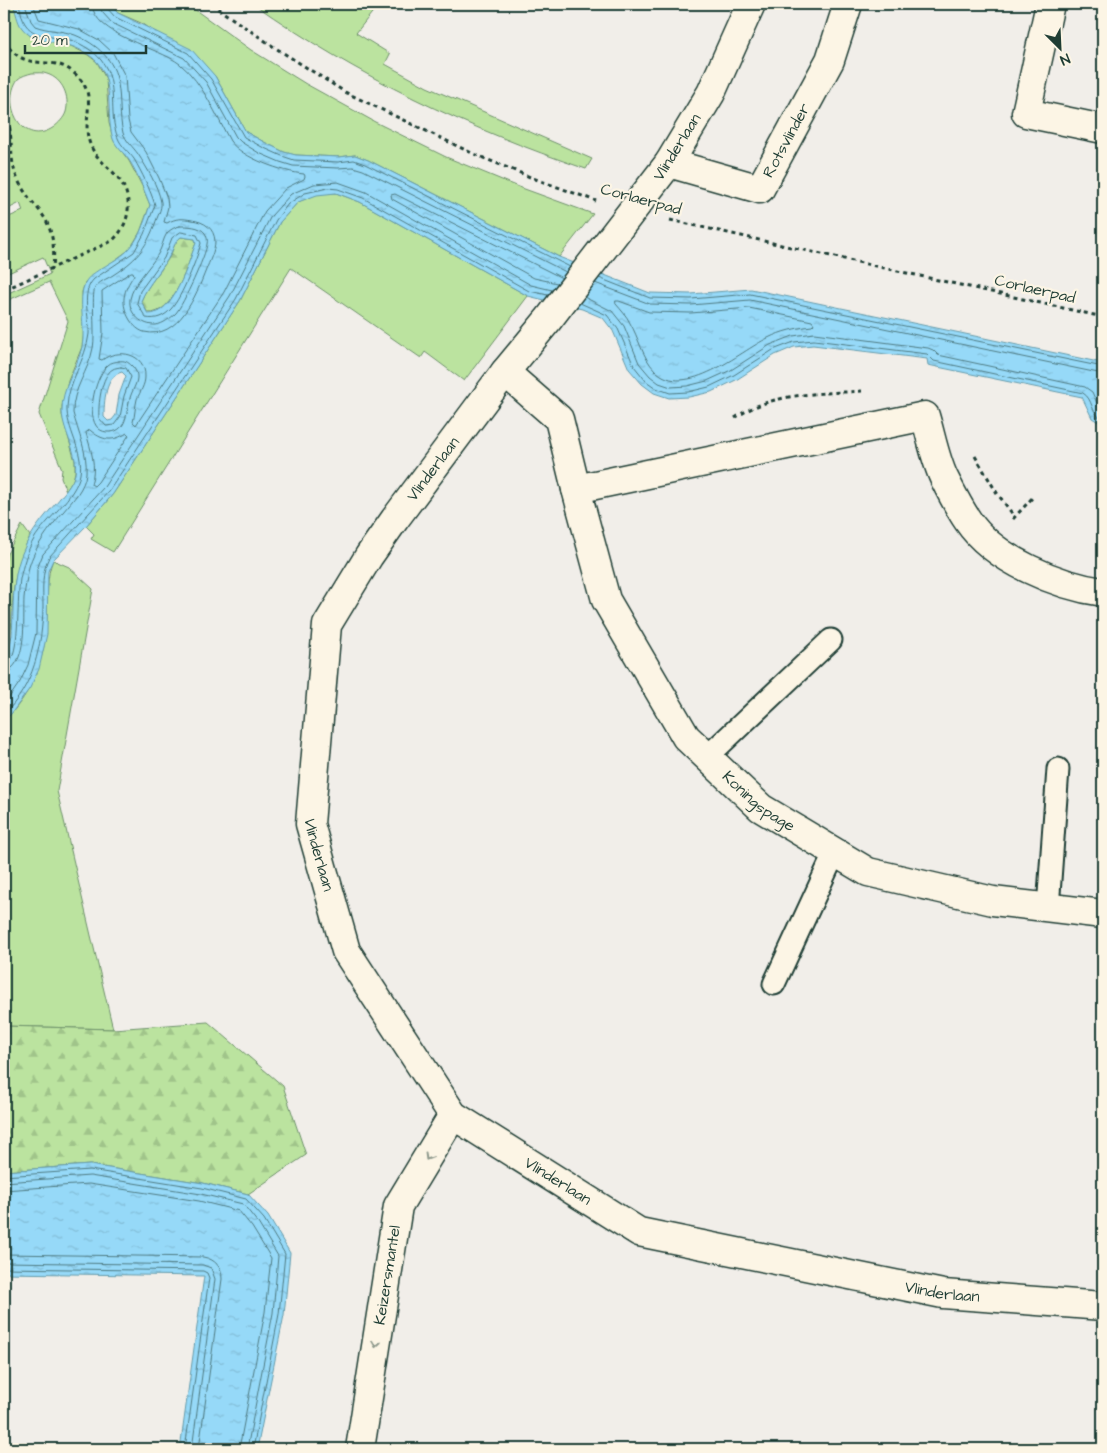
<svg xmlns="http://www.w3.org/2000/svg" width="1107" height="1453" font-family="'Architects Daughter',sans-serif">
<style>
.grass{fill:#bbe39f;stroke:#6d906a;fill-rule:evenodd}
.forest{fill:url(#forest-firs);stroke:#6d906a}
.water{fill:url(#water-ripples);stroke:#669baa;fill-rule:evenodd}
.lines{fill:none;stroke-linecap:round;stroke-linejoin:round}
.shore{stroke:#4f7b82;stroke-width:1}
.lane-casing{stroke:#1f3d34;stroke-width:25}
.street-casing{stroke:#1f3d34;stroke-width:31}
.secondary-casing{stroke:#1f3d34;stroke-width:31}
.path{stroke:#1f3d34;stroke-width:3;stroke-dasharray:4 4;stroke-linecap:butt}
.lane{stroke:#fcf5e5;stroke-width:21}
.street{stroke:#fcf5e5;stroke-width:28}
.secondary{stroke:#fcf5e5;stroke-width:28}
.oneway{stroke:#8e998c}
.labels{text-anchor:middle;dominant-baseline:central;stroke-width:4.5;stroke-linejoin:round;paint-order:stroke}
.street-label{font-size:16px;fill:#1f3d34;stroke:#fcf5e5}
</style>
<defs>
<pattern id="forest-firs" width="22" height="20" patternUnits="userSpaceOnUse" patternTransform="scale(1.25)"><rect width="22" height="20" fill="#bbe39f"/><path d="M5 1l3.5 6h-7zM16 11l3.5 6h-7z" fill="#a0c48a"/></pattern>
<pattern id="water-ripples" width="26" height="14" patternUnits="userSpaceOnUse" patternTransform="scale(1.25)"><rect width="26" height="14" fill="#96d9f8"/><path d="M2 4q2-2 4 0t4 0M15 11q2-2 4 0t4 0" fill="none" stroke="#81bbd5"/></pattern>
</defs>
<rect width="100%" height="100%" fill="#f1eee9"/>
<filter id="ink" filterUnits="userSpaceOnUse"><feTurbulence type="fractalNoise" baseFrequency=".02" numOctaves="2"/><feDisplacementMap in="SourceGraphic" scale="10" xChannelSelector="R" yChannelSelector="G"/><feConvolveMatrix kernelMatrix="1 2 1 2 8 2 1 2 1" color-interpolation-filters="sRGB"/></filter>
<g filter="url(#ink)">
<g class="grass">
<path d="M4,4h9l18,33 40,9 17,9 9,7 9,17 3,44 5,18 15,20 13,25 8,19 -10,27 -10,17 -45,33 -3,10 2,40 -2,15 -14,34 -6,25v9l13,46v11l-2,8 -7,11 -5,-13 1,-9 -23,-55 29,-93 -19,-39 -45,20v-7l46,-21 -7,-17 -39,18v-56l19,-8 -3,-8 -16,8zM32,73c5,0 11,-1 15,1 16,5 23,23 19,38 -2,6 -7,11 -12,15 -31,22 -54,-23 -36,-48 3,-3 10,-5 14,-6z"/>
<path d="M109,4h78l64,46 55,34 69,38 71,35 73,30 74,27 -34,43 -191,-97 -13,-5 -16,2 -44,-2 -11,-3 -20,-10 -18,-10 -31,-56 -74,-53 -23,-10z"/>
<path d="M254,4h125l-23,29 34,21 -5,10 42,23 165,72 -6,10c-120,-41 -228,-92 -332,-165z"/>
<path d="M329,193h7l24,9 168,94 -64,85 -39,-29 -4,6 -130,-90 -178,284 -22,-13 3,-5 -8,-8 27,-32 127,-193 40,-79 18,-20 19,-8z"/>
<path d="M22,525l8,11c-9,19 -15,38 -17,59 -2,24 0,47 -9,69v-96l3,-14z"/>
<path d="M53,560l16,7 24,22 -36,202 56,238 -109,-3v-305c30,-29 43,-67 43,-108 1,-18 -1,-37 6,-53z"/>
</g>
<g class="forest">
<path d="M181,237l14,2 1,4c-8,20 -22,72 -48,70l-7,-12c7,-18 22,-31 30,-47 3,-7 4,-13 10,-17z"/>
<path d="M208,1022l75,64 23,69 -58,39 -45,-11 -113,-18 -86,6v-145l109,3z"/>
</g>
<g class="water">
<path d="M13,4h96l9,9 73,36 24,27 31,56 18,10 20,10 12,3 43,2 16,-2 13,5 191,97 91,36 41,1 60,-5 352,74v62l-11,-7 -10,-21 -154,-32 -1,-6 -114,-14 -19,2 -19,8 -39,25 -25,12 -22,5 -20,1 -15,-5 -12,-9 -13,-15 -16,-38 -10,-13 -21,-9 -54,-13 -168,-94 -24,-9 -19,2 -19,7 -18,20 -40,79 -127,193 -27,32 -33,34 -5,11 -1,63 -8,35 -9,19 -19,26 -7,7c0,-15 -3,-44 0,-57 2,-10 7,-19 8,-29 2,-29 -1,-59 12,-86 7,-17 20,-32 32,-46 7,-9 16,-18 19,-29 4,-20 -12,-42 -13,-62 -1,-24 15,-43 20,-65 4,-20 -5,-47 3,-64 5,-12 34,-22 44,-34 11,-11 16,-30 21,-44 -6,-15 -12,-31 -21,-45 -5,-7 -13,-13 -16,-21 -8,-25 2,-56 -16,-77 -6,-7 -17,-13 -26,-16 -16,-6 -37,-2 -49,-18 -5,-6 -6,-17 -9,-24zM181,237l14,2 1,4c-8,20 -22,72 -48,71l-7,-13c7,-18 22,-31 30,-48 3,-6 4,-12 10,-16zM122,372l4,4 -7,19 -3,20 -4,5 -4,1 -4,-4c0,-15 1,-41 18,-45z"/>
<path d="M90,1165l113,18 45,11 20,22 22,37 -6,62 -27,134h-77l24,-173 -200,-3v-102z"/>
</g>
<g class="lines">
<g class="shore">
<path d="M33,4l6,15 40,10 20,11 14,13 12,23 3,44 3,12 15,20 13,26 8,20 1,9 -4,15 3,1c9,-5 15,-5 25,-3 13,2 22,8 23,21 0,10 -6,21 -9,29 -10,25 -27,70 -62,62 -6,-2 -10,-6 -14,-12 -10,-17 -7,-29 4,-45l-1,-3h-2l-29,19 1,42 -4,26 3,1c16,-12 44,-7 43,17 0,8 -5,15 -8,22 -2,8 -2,16 -4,23l3,3 88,-133 41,-81 21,-23 18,-9 1,-3 -1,-2c-21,-2 -62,-16 -74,-33 -14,-26 -27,-58 -50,-77 -22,-17 -87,-29 -88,-60"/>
<path d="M100,4l2,8 10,11 72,35 22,24 30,55 5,5 18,11 21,9 13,4 45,2 15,-1 10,3 203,102"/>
<path d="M106,4l1,4 8,9 73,36 23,26 33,58 18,10 20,9 12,4 44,2 16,-2 11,4 205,103"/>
<path d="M180,226c8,0 20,0 25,7 2,3 3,8 2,11 -1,11 -24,61 -31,69 -5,5 -13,11 -20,12 -13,1 -28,-11 -26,-26 3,-16 20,-31 28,-45 4,-6 5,-15 9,-21 4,-4 8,-6 13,-7z"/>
<path d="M181,232l16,3 4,8c-4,16 -19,54 -30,66 -6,7 -15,11 -25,9l-9,-15 3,-12 24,-33 8,-20z"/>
<path d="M599,278l51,20 41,1 59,-5 353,73"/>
<path d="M557,283l-23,-5 -142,-79 -1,-4 4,-1 167,84"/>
<path d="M595,283l55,21 41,1 59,-5 353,74"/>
<path d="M584,297l28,14 12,15 15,37 11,13 9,7 12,4 16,-1 20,-5 24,-11 39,-25 23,-9 21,-3 114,15 5,2 5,5 147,32 7,5 8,18 3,2"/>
<path d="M616,301h3l30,11 42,1 58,-5 63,13 2,3 -2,2c-16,2 -30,5 -44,12 -28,13 -83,63 -113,32 -13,-13 -16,-32 -25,-47 -3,-7 -9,-13 -14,-19z"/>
<path d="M580,303l27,12 11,14 16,37 12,15 10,7 14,5 18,-1 21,-5 25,-12 39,-25 21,-8 20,-2 113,14 7,7 149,32c11,7 6,18 20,27"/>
<path d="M119,361c6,-1 9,1 13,5 11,11 1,21 -2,32 -4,13 -2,33 -20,34 -30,2 -16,-56 -2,-67 3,-3 7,-3 11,-4z"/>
<path d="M121,367l5,1 5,9 -7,19 -4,21 -6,8 -8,1 -7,-8c-1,-12 2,-43 14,-49 1,-1 7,-2 8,-2z"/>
<path d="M90,430c12,11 23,12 37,3l2,2 -31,47 -4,4 -3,-2c6,-18 0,-34 -5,-51z"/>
<path d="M4,664c3,0 4,1 6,-3 10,-14 7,-63 10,-82 3,-14 7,-28 14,-40 12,-20 42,-42 46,-65 4,-23 -14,-45 -13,-67 1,-26 19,-47 22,-73 1,-17 -9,-41 5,-55l40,-27 10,-18 11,-29c-5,-16 -13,-32 -21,-46 -5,-7 -13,-13 -16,-21 -11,-26 2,-54 -17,-78 -6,-8 -19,-16 -28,-19 -15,-5 -37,-2 -47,-16 -4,-5 -5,-14 -7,-21"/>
<path d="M4,671l8,-3c15,-14 11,-51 12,-70 1,-11 3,-21 5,-31 6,-21 20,-38 34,-55 9,-11 22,-24 23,-39 2,-19 -8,-41 -13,-60 -1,-24 16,-42 20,-65 3,-14 -2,-52 2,-60 3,-6 12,-9 18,-13 23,-15 32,-25 42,-51 2,-7 7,-15 6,-22 -3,-16 -14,-34 -23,-48 -5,-7 -12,-13 -15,-21 -4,-17 -2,-33 -5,-49 -3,-24 -21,-40 -43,-49 -13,-5 -27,-4 -40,-9l-4,-5 -6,-17"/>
<path d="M4,705l16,-23 8,-17 8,-32 1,-64 6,-15 61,-67 126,-191 41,-80 20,-22 23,-10 24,-2 28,10 165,93 21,5"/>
<path d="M4,714c30,-28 38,-68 39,-107 0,-17 -2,-34 6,-50l60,-66 127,-192 40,-79 12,-16 17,-11 23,-5 10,1 25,9 166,93 19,4"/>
<path d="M4,1176l86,-6 112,18 44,11 18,20 21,35 -6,60 -26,135"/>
<path d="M4,1182l86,-6 111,18 42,10 15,19 20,33 -5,57 -26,136"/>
<path d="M4,1190l85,-6 110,17 40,10 13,16 19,31 -6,54 -26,137"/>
<path d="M4,1254l199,3c12,2 19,10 19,22l-23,170"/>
<path d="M4,1262l199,3 8,3 4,11 -23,170"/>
<path d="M4,1268l199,3 4,2 2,5 -24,171"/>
</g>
<defs>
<g id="lane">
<path d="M707,757l124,-117"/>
<path d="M1048,908l10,-139"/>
<path d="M774,984l61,-132"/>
</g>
<g id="street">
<path d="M1050,4l-24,109 77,16"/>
<path id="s1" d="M669,163l91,26 70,-129 18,-56"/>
<path d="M505,372l54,47 17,70"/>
<path id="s2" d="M1103,592c-44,-6 -109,-32 -135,-71 -9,-13 -17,-29 -24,-43 -9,-19 -13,-42 -19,-62l-349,73 30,111 80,137 75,71 107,64 125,29 110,13"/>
<path id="s3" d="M360,1449l38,-243 55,-91"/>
</g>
<g id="secondary">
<path id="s4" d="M751,4l-40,89 -42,70 -121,157 -43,52 -110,147 -26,37 -42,69 -17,199 36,127 107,164 186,117 304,62 160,12"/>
</g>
</defs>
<use href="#lane" class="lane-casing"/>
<use href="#street" class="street-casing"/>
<use href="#secondary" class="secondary-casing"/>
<g class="path">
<path d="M211,4l63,43 71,45 129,62 56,23 66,24"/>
<path d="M4,41c23,35 46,11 70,32 27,23 6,45 16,71 6,16 19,22 29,35 15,20 11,46 -7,62l-108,49"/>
<path d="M4,112c11,20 4,43 12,63 5,14 14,24 23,35 14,17 16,37 14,58"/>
<path d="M670,220l433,97"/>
<path d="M735,418c37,-26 84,-24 127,-27"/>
<path d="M975,456l22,37 17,23"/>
<path d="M1013,519l20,-22"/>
</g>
<use href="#lane" class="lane"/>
<use href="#street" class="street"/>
<use href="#secondary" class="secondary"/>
</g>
<defs><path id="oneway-chevron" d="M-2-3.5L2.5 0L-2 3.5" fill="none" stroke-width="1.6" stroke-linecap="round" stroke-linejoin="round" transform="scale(1.25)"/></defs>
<g class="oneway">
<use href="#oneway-chevron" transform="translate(428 1157) rotate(121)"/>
<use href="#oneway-chevron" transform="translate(376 1344) rotate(99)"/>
</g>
</g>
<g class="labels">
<g class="street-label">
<text stroke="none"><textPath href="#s1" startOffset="150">Rotsvlinder</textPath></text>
<text transform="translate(677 147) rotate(-58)">Vlinderlaan</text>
<text transform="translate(641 199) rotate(15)">Corlaerpad</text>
<text transform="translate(1035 289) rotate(13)">Corlaerpad</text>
<text transform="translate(433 469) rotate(-53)">Vlinderlaan</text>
<text stroke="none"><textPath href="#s2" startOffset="998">Koningspage</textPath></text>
<text stroke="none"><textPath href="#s4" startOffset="986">Vlinderlaan</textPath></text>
<text stroke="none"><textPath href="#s4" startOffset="1406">Vlinderlaan</textPath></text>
<text stroke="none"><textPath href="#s3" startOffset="176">Keizersmantel</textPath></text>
<text stroke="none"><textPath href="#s4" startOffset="1811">Vlinderlaan</textPath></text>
</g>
</g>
<rect width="1107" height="1453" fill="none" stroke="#fcf5e5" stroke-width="20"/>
<rect x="10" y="10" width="1087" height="1433" fill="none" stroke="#1f3d34" stroke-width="2" filter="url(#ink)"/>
<g transform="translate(1060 48) rotate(156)" stroke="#fcf5e5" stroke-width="4" paint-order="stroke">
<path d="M0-4L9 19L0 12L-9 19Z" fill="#1f3d34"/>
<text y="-8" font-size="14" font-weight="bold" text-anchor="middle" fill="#1f3d34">N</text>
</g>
<path d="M25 45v8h121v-8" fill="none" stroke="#1f3d34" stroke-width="2.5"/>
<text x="32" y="45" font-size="15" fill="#1f3d34" stroke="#fcf5e5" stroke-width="4" paint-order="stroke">20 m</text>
</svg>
